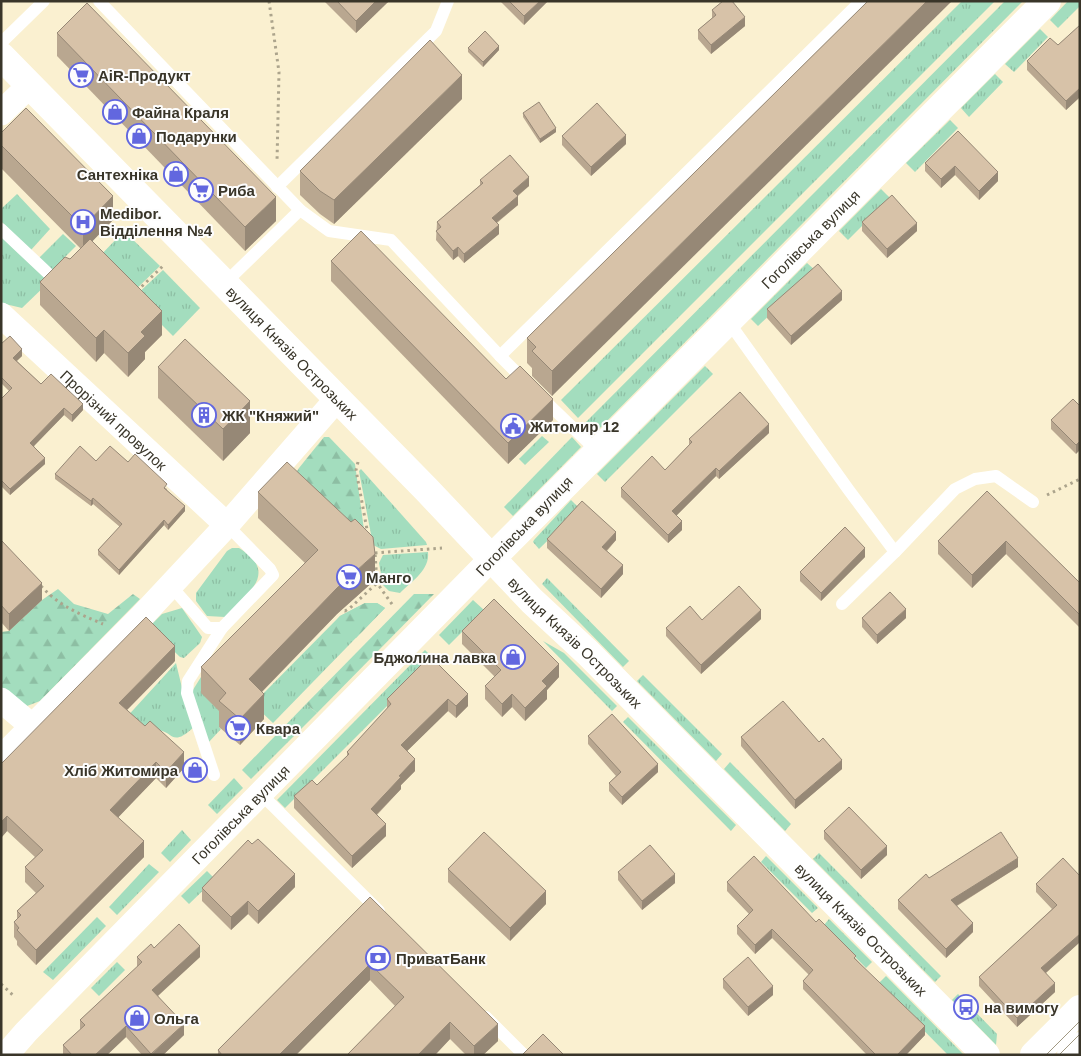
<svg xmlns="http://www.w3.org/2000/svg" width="1081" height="1056" font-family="Arial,sans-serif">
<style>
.grass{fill:url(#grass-tufts)}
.forest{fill:url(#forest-firs)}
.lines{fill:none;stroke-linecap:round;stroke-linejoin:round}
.path{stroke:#aca48c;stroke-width:3;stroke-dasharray:2.5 4;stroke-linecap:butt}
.service{stroke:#fff;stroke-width:12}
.minor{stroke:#fff;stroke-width:25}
.tertiary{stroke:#fff;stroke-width:28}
.tram{stroke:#a09882;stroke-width:1}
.wall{fill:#b9a790}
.shaded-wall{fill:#968876}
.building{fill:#d7c2a8;stroke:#968876}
.labels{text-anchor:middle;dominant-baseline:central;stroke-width:4;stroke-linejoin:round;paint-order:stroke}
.poi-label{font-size:15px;font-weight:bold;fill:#393529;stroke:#fdfdfd;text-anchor:start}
.street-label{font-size:15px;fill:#393529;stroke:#fdfdfd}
</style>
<defs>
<pattern id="grass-tufts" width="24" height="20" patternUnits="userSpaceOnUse" patternTransform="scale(1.25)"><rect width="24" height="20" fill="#a3ddbe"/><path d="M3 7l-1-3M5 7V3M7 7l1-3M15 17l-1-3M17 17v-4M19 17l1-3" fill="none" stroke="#8dbea3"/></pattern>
<pattern id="forest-firs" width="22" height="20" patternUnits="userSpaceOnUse" patternTransform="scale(1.25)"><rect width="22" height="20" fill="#a3ddbe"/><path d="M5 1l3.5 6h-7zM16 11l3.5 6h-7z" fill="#8dbea3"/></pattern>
</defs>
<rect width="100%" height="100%" fill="#faf0d0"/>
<g class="grass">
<path d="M962,1h33l-417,417 -17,-18z"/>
<path d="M1005,1h18l-430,434 -9,-8 2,-5z"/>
<path d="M1068,1h12v5l-22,22 -8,-8z"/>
<path d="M1040,29l8,8 -34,35 -9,-8z"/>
<path d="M995,74l8,8 -34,35 -8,-9z"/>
<path d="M950,120l8,8 -43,44 -9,-9z"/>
<path d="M881,189l9,9 -42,42 -9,-9z"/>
<path d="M17,194l33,35 -19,21 -30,-29v-12z"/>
<path d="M124,231l36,35 -29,28 -35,-34z"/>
<path d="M63,234l13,12 -24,24 -13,-12z"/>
<path d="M1,236l48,46 -27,26 -21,-5z"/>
<path d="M807,263l9,8 -58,55 -7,-7z"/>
<path d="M163,270l37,38 -27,28 -39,-39z"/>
<path d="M705,366l8,8 -108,108 -8,-8z"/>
<path d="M542,436l7,6 -24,23 -6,-6z"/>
<path d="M572,437l9,10 -68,69 -9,-9z"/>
<path d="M361,469l65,73 1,3 -46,4 -8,-4 -14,-74z"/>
<path d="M571,500l9,9 -41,40 -6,-7 1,-2z"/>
<path d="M232,548h7c41,25 8,46 -14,69l-18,-1 -11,-15v-8l31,-42z"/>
<path d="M428,552c2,18 -16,29 -28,41l-11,-2 -6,-6 -4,-22 4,-8z"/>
<path d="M547,578l82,83 -6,6 -81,-83z"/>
<path d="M473,600l11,10 -35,35 -10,-10z"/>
<path d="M365,603h12l8,5 -112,115 -20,-19 87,-88z"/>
<path d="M182,608l20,29 -2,6 -16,15 -4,-1 -28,-27 -1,-5 11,-11z"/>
<path d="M543,641l21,12 53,53 -5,5z"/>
<path d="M425,650l9,9 -149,149 -8,-8z"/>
<path d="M176,663l8,33 10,31c-24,22 -20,3 -38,3l-63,24z"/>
<path d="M206,669l20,50 -7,8 2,2 -13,14 -17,-50z"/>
<path d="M643,675l79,79 -6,7 -79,-80z"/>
<path d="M306,704l11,9 -66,66 -9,-9z"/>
<path d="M628,717l108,108 -5,6 -108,-109z"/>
<path d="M730,762l61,62 -6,7 -61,-62z"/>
<path d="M234,778l9,10 -26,26 -9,-9z"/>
<path d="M182,830l9,10 -21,22 -9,-9z"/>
<path d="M819,853l122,123 -6,6 -122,-123z"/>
<path d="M766,856l52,52 -6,5 -51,-51z"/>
<path d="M149,864l10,8 -42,43 -8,-8z"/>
<path d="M207,871l8,8 -26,25 -8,-8z"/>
<path d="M97,917l9,9 -53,54 -10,-8z"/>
<path d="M829,919l43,43 -6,6 -42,-43z"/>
<path d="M117,962l8,8 -26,26 -8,-8z"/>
<path d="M886,976l78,79h-16l-70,-71z"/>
<path d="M958,994l39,40 -1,11 -44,-45z"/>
</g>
<g class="forest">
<path d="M3,212h3l24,28 -1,3 -4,1 -24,-23z"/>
<path d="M324,437h5l26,27 10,73 -78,-50 12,-19z"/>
<path d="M58,589l16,15 34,10 25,-20 7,5 -100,102 -13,5 -26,-18v-56l8,-1 33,-31z"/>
<path d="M414,594h20l-117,119 -11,-9z"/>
<path d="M365,603h12l8,5 -29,30c-19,0 -15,8 -29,17 -7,4 -13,7 -19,14l-5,-2 -2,-5 39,-46z"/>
</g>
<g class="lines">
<g class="path">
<path d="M269,1l10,71 -2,90"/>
<path d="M137,291l28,-27"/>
<path d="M358,462l-2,8 12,65"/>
<path d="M1047,495l33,-16"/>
<path d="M371,550l4,3 2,30 17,24"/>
<path d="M375,553l67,-5"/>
<path d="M41,586c17,19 38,28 62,38"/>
<path d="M339,608l6,3 5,-3 27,-25"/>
<path d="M1,984l14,13"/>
</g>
<g class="service">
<path d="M99,1l201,209"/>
<path d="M1,43l43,-42"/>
<path d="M277,187l159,-156 12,-30"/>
<path d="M1,229l52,49"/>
<path d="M224,284l76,-74 29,21 62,9 109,116 361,-355"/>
<path d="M728,321l120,168 47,63 60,-63 20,-10 21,-3 37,26"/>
<path d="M500,356l27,27"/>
<path d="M541,397l56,54"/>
<path d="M170,585l38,43h14l51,-53 -3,-6 -43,-44"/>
<path d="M842,604l53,-52"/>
<path d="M214,775l-27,-82 1,-12 34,-53"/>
<path d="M260,793l119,118"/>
<path d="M486,1017l38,38"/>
</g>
<g class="minor">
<path d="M1,113l28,-27"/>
<path id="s1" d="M1,315l226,210"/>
<path d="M1,700l31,26"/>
<path d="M1,758l141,-142 85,-91 110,-126"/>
<path id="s2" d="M6,1055l20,-23 465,-473"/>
</g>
<g class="tertiary">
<path id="s3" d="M1,56l425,433 106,112 56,52 398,402"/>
<path id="s4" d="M491,559l556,-558"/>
<path d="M1034,1055l46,-46"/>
<path d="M1071,1055l9,-9"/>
</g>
<g class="tram">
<path d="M1046,1055l34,-34"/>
<path d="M1059,1055l21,-21"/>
</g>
</g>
<g class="wall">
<path d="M324,1h65l-33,32z"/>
<path d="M500,1h48l-24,24z"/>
<path d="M868,1l-316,395 -20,-20v-8l-5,-5v-25z"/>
<path d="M712,10l33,16 -34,28 -13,-15v-9l14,-12z"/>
<path d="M1080,25v72l-14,13 -39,-40v-9l31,-16z"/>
<path d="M57,33l219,188 -31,30 -188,-195z"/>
<path d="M468,48l31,2 -16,17 -15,-15z"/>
<path d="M462,99l-128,125 -14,-10 -20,-19v-24z"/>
<path d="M523,113l33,19 -16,11 -17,-26z"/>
<path d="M958,131l40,50 -19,19 -24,-25 -14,13 -16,-17v-8z"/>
<path d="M1,133l112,87 -21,21 70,94 -17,17v7l-17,18 -24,-24 -8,9 -56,-57v-23l30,-23 11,-10 -80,-81z"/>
<path d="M562,136l64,8 -35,32 -29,-31z"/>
<path d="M480,180l49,6 -11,10v9l-21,18 2,11 -35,29 -6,-7 -5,4 -17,-20 1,-18 43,-37z"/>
<path d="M862,222l55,9 -30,27 -25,-27z"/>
<path d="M331,261l222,159 -45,44 -177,-183z"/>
<path d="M842,300l-51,45 -24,-27v-9z"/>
<path d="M1,344l21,12 -5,5 24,23 42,26 -11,12 -8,-7 -30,31 11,18 -35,31 -9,-9v-87l8,-8 -8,-8z"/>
<path d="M158,367l92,66 -27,28 -65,-63z"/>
<path d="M1080,406l-4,48 -25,-25v-9z"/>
<path d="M769,433l-50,46 -3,-3 -40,40 6,14 -14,13 -47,-46v-9l44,-18 24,-25v-6z"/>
<path d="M96,461l32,1 39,27v1l18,21 -17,19 -4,-5 -45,50 -21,-20v-5l22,-23 -27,-23 -2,2 -36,-27v-5z"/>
<path d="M987,491l93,92v45l-74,-74 -34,34 -34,-34v-13z"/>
<path d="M258,492l117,88 -38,34 -75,78 2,27 -24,26 -21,-18v-16l-18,-18v-26l104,-104 -47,-45z"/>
<path d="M547,539l69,1 -9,11 16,23 -22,24 -54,-50z"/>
<path d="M1,540l41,60 -33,31 -8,-9z"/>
<path d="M865,557l-44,44 -21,-20v-9z"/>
<path d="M862,618h44l-29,26 -15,-17z"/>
<path d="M761,619l-60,55 -35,-38v-8l36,-8z"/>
<path d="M462,631l97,46 -12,13v9l-22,22 -13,-14 -10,10 -17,-18v-13l10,-9 -33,-33z"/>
<path d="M430,656l38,50 -12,12 -8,-7 -41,40 8,20 -14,14v4l-24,26 9,21 -34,32 -58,-60v-12l23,-11 30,-28v-5l40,-43v-10z"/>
<path d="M175,661l-48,49 57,58 -18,20 -10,-10 -38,39 26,40 -108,108 -19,-20v-4l-3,-4v-15l3,-3v-8l19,-18 -11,-11v-15l10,-10 -28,-26 -6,7v-74z"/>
<path d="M588,736l70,36 -36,33 -13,-14v-8l7,-7 -28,-32z"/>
<path d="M741,737l78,5 23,27 -47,40 -54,-63z"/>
<path d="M824,831l63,24 -26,24 -37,-40z"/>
<path d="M252,844l43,43 -37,37 -10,-10 -17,16 -29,-29v-13z"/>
<path d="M1018,867l-61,39 16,26 -27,26 -48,-49v-9z"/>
<path d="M448,869l98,35 -36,37 -62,-59z"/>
<path d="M618,872l57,11 -33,27 -24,-30z"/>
<path d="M1080,876v66l-34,31 9,19 -38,35 -38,-41v-9l73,-68 -16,-17v-8z"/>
<path d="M727,882l89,40 40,37 69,76 -19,20h-39l-64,-66v-8l6,-6 -37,-37 -17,16 -18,-20v-8l12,-12 -22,-23z"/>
<path d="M370,897l128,144 -15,14h-17l-16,-16 -15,16h-88l48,-49 -25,-26 -74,75h-78v-5z"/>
<path d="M154,948l46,9 -42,39 26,39 -21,20h-21l-16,-18 -19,18h-44v-10l17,-15v-10l57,-53v-10z"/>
<path d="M723,979l50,16 -25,21 -25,-28z"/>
</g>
<g class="shaded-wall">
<path d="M376,1h13l-33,32v-12z"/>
<path d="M540,1h8l-24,24v-9z"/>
<path d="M927,1h25l-400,395v-25z"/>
<path d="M745,17v9l-34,28v-9z"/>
<path d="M499,46v4l-16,17v-5z"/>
<path d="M462,75v24l-128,125v-24z"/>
<path d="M1080,88v9l-14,13v-9z"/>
<path d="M556,128v4l-16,11v-4z"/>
<path d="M626,135v9l-35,32v-9z"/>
<path d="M955,166v9l-14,13v-9z"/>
<path d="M998,172v9l-19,19v-9z"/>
<path d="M529,177v9l-16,13v-8z"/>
<path d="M113,196v24l-30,31v-24z"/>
<path d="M518,196v9l-26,21v-8z"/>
<path d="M276,197v24l-31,30v-24z"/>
<path d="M917,223v8l-30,27v-9z"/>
<path d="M499,225v9l-35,29v-9z"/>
<path d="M458,247v9l-5,4v-9z"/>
<path d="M842,291v9l-51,45v-9z"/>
<path d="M162,311v24l-17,17v7l-17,18v-24l13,-21z"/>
<path d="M104,330v23l-8,9v-24z"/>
<path d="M22,349v7l-9,8v-6z"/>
<path d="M553,399v21l-45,44v-21z"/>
<path d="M250,401v32l-27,28v-32z"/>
<path d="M83,404v6l-11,12v-7z"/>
<path d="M64,408v7l-34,35v-7z"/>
<path d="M769,424v9l-50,46v-8z"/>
<path d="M1080,441v9l-4,4v-9z"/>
<path d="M45,458v6l-35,31v-6z"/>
<path d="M716,468v8l-44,44v-9z"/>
<path d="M93,498v6l-2,2v-5z"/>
<path d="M185,506v5l-17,19v-5z"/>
<path d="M164,520v5l-45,50v-5z"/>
<path d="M682,521v9l-14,13v-8z"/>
<path d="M616,532v8l-14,15v-8z"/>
<path d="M1006,541v13l-34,34v-13z"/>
<path d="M865,548v9l-44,44v-8z"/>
<path d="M375,554v26l-38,34 -88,91v-26l88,-91z"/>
<path d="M623,565v9l-22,24v-9z"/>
<path d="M42,583v17l-33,31v-17z"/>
<path d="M906,609v9l-29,26v-9z"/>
<path d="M761,610v9l-60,55v-9z"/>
<path d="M175,646v15l-56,57v-15z"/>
<path d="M559,664v13l-12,13v9l-22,22v-13l17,-27z"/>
<path d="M264,694v25l-24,26v-26z"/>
<path d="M468,694v12l-12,12v-12z"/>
<path d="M512,694v13l-10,10v-13z"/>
<path d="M448,699v12l-47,46v-12z"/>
<path d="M184,752v16l-18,20v-16z"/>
<path d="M415,759v12l-14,14v4l-30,31v-11l28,-33z"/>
<path d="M842,760v9l-47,40v-9z"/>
<path d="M156,762v16l-46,48v-16z"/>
<path d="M658,764v8l-36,33v-8z"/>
<path d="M7,816v15l-6,7v-16z"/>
<path d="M386,824v12l-34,32v-12z"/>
<path d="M144,841v16l-108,108v-15z"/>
<path d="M887,846v9l-26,24v-9z"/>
<path d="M1018,858v9l-67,42v-9z"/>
<path d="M295,874v13l-37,37v-13z"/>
<path d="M675,874v9l-33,27v-9z"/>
<path d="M546,891v13l-36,37v-13z"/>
<path d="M248,901v13l-17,16v-13z"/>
<path d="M973,923v9l-27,26v-9z"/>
<path d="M772,929v9l-17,16v-9z"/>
<path d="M1080,934v8l-39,35v-9z"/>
<path d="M200,946v11l-48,44v-11z"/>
<path d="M370,964v16l-74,75h-17z"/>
<path d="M1055,983v9l-38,35v-9z"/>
<path d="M773,986v9l-25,21v-9z"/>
<path d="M450,1022v17l-15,16h-17z"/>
<path d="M184,1024v11l-21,20h-12z"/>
<path d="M498,1024v17l-15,14h-9v-9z"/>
<path d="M126,1026v11l-19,18h-12z"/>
<path d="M925,1026v9l-19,20h-9z"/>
</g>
<g class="building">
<path d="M337,1h39l-20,20z"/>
<path d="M509,1h31l-16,15z"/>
<path d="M723,1h9l13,16 -34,28 -13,-15 18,-15 -4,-5z"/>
<path d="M868,1h59l-375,370 -20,-20 4,-4 -9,-9z"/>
<path d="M87,3l189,194 -31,30 -188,-194z"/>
<path d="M1080,25v63l-14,13 -39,-40 23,-23 8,7z"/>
<path d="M485,31l14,15 -16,16 -15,-14z"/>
<path d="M430,40l32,35 -128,125 -14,-9 -20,-20z"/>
<path d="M539,102l17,26 -16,11 -17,-26z"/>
<path d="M597,103l29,32 -35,32 -29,-31z"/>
<path d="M26,108l87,88 -30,31 -82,-82v-12z"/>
<path d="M958,131l40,41 -19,19 -24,-25 -14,13 -16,-16z"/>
<path d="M510,155l19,22 -16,14 5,5 -26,22 7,7 -35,29 -6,-7 -5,4 -17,-20 5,-4 -4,-5 46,-39 -3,-3z"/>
<path d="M892,195l25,28 -30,26 -25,-27z"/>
<path d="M361,231l145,148 14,-13 33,33 -45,44 -177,-182z"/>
<path d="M90,239l72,72 -21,21 4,4 -17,17 -24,-23 -8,8 -56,-56 25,-25 5,2z"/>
<path d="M818,264l24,27 -51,45 -24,-27z"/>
<path d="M10,336l12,13 -9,9 28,26 10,-10 32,30 -11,11 -8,-7 -34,35 15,15 -35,31 -9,-9v-24l1,-1 -1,-1v-55l11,-11 -11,-11v-33z"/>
<path d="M185,339l65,62 -27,28 -65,-62z"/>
<path d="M740,392l29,32 -50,47 -3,-3 -44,43 10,10 -14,14 -47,-47 31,-32 13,14 27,-28 -3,-3z"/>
<path d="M1073,399l7,7v35l-4,4 -25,-25z"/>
<path d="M80,446l16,15 14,-15 18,16 7,-8 32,30 -3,4 21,18 -17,19 -4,-5 -45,50 -21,-20 24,-26 -29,-26 -2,3 -36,-27z"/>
<path d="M287,462l64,60 4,-3 18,18 2,17 -38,34 -88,91 15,15 -24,25 -21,-18 7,-8 -25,-26 117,-117 -60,-58z"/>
<path d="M987,491l93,92v32l-74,-74 -34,34 -34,-34z"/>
<path d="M582,501l34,31 -14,15 21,18 -22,24 -54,-50z"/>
<path d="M845,527l20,21 -44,45 -21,-21z"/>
<path d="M1,540l41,43 -33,31 -8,-9z"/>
<path d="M739,586l22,24 -60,55 -35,-37 24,-22 12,14z"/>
<path d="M890,592l16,17 -29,26 -15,-17z"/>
<path d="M494,599l65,65 -17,17 5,5 -22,22 -13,-14 -10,10 -17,-18 16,-16 -39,-39z"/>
<path d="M146,617l29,29 -56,57 26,23 5,-5 34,31 -18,20 -10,-10 -46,48 34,31 -108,109 -19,-20 2,-2 -5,-6 7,-7 -4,-4 27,-25 -19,-19 18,-17 -36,-34 -6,6v-58z"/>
<path d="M430,656l38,38 -12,12 -8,-7 -47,46 14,14 -16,17 2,1 -30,32 15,15 -34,32 -58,-60 18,-16 5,5 32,-31 -2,-2 44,-48 -4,-5z"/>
<path d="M783,701l36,41 4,-4 19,22 -47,40 -54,-63z"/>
<path d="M612,714l46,50 -36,33 -13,-14 12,-11 -33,-36z"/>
<path d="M849,807l38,39 -26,24 -37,-39z"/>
<path d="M484,832l62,59 -36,37 -62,-59z"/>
<path d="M1001,832l17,26 -67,42 22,23 -27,26 -48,-49 28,-26 3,4z"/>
<path d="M258,839l37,35 -37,37 -10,-10 -17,16 -29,-29 46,-48 4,4z"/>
<path d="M650,845l25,29 -33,27 -24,-29z"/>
<path d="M754,856l62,66 3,-3 37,37 -2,2 71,68 -28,29h-21l-73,-74 10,-11 -41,-41 -17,16 -18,-19 16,-16 -26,-28z"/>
<path d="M1063,858l17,18v58l-39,34 14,15 -38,35 -38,-41 78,-72 -21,-21z"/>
<path d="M370,897l128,127 -24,22 -24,-24 -32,33h-71l57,-58 -34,-33 -91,91h-57l-4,-5z"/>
<path d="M179,924l21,22 -48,44 32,34 -33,30 -25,-28 -31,29h-23l-9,-10 22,-20 -5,-5 62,-58 -5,-5 14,-13 3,4z"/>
<path d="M748,957l25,29 -25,21 -25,-28z"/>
<path d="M543,1034l21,21h-42z"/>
</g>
<defs>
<symbol id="supermarket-ring" viewBox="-11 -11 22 22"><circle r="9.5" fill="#fdfdfd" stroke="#6267df" stroke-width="1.5"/><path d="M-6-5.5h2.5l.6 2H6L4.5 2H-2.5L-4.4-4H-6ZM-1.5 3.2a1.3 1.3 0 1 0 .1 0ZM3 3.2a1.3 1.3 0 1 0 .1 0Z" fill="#6267df"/></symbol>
<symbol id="shop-ring" viewBox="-11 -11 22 22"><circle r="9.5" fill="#fdfdfd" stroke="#6267df" stroke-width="1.5"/><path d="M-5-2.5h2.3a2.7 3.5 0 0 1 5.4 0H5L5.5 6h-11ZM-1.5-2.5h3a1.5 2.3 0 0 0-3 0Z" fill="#6267df"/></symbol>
<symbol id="hospital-ring" viewBox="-11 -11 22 22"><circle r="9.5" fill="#fdfdfd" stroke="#6267df" stroke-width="1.5"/><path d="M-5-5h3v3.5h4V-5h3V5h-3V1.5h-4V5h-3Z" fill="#6267df"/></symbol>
<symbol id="building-ring" viewBox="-11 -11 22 22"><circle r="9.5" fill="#fdfdfd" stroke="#6267df" stroke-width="1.5"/><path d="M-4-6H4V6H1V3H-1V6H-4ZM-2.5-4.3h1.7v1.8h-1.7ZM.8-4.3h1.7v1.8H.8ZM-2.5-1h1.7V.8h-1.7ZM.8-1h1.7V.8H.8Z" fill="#6267df"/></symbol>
<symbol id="civic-ring" viewBox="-11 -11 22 22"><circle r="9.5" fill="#fdfdfd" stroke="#6267df" stroke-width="1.5"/><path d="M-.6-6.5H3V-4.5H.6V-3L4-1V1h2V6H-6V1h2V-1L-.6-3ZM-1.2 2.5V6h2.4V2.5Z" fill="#6267df"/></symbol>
<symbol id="bank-ring" viewBox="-11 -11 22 22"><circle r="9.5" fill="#fdfdfd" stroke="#6267df" stroke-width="1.5"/><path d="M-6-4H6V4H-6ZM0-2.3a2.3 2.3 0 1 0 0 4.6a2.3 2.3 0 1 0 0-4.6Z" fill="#6267df"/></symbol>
<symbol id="bus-ring" viewBox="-11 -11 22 22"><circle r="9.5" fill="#fdfdfd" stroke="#6267df" stroke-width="1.5"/><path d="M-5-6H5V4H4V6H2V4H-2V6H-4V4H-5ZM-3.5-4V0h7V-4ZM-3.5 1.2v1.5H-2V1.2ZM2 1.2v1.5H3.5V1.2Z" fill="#6267df"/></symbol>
</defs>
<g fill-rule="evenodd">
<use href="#supermarket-ring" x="67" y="61" width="28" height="28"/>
<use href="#shop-ring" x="101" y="98" width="28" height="28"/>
<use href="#shop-ring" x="125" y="122" width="28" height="28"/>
<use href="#shop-ring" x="162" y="160" width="28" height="28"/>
<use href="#supermarket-ring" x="187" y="176" width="28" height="28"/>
<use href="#hospital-ring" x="69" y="208" width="28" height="28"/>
<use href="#building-ring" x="190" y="401" width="28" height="28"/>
<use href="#civic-ring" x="499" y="412" width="28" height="28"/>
<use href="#supermarket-ring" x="335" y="563" width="28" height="28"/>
<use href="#shop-ring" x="499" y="643" width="28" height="28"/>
<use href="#supermarket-ring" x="224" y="714" width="28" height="28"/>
<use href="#shop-ring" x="181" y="756" width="28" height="28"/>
<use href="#bank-ring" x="364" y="944" width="28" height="28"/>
<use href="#bus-ring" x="952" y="993" width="28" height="28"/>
<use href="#shop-ring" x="123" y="1004" width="28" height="28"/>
</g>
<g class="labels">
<g class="poi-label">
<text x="98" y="75">AiR-Продукт</text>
<text x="132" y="112">Файна Краля</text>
<text x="156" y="136">Подарунки</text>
<text x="158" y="174" text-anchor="end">Сантехніка</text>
<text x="218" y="190">Риба</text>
<text x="100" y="213">Medibor.<tspan x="100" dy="17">Відділення №4</tspan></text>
<text x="222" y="415">ЖК "Княжий"</text>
<text x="530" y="426">Житомир 12</text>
<text x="366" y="577">Манго</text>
<text x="496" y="657" text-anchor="end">Бджолина лавка</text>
<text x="256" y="728">Квара</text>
<text x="178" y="770" text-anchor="end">Хліб Житомира</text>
<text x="396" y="958">ПриватБанк</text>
<text x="984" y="1007">на вимогу</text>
<text x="154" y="1018">Ольга</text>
</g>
<g class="street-label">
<text stroke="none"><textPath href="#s4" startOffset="452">Гоголівська вулиця</textPath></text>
<text stroke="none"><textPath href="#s3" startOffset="416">вулиця Князів Острозьких</textPath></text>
<text stroke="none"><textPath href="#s1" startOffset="154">Прорізний провулок</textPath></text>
<text transform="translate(524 526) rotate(-46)">Гоголівська вулиця</text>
<text stroke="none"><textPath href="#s3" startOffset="821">вулиця Князів Острозьких</textPath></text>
<text stroke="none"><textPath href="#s2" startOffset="336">Гоголівська вулиця</textPath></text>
<text stroke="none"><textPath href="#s3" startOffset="1226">вулиця Князів Острозьких</textPath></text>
</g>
</g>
<rect width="1081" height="1056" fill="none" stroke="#393529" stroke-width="5"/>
</svg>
